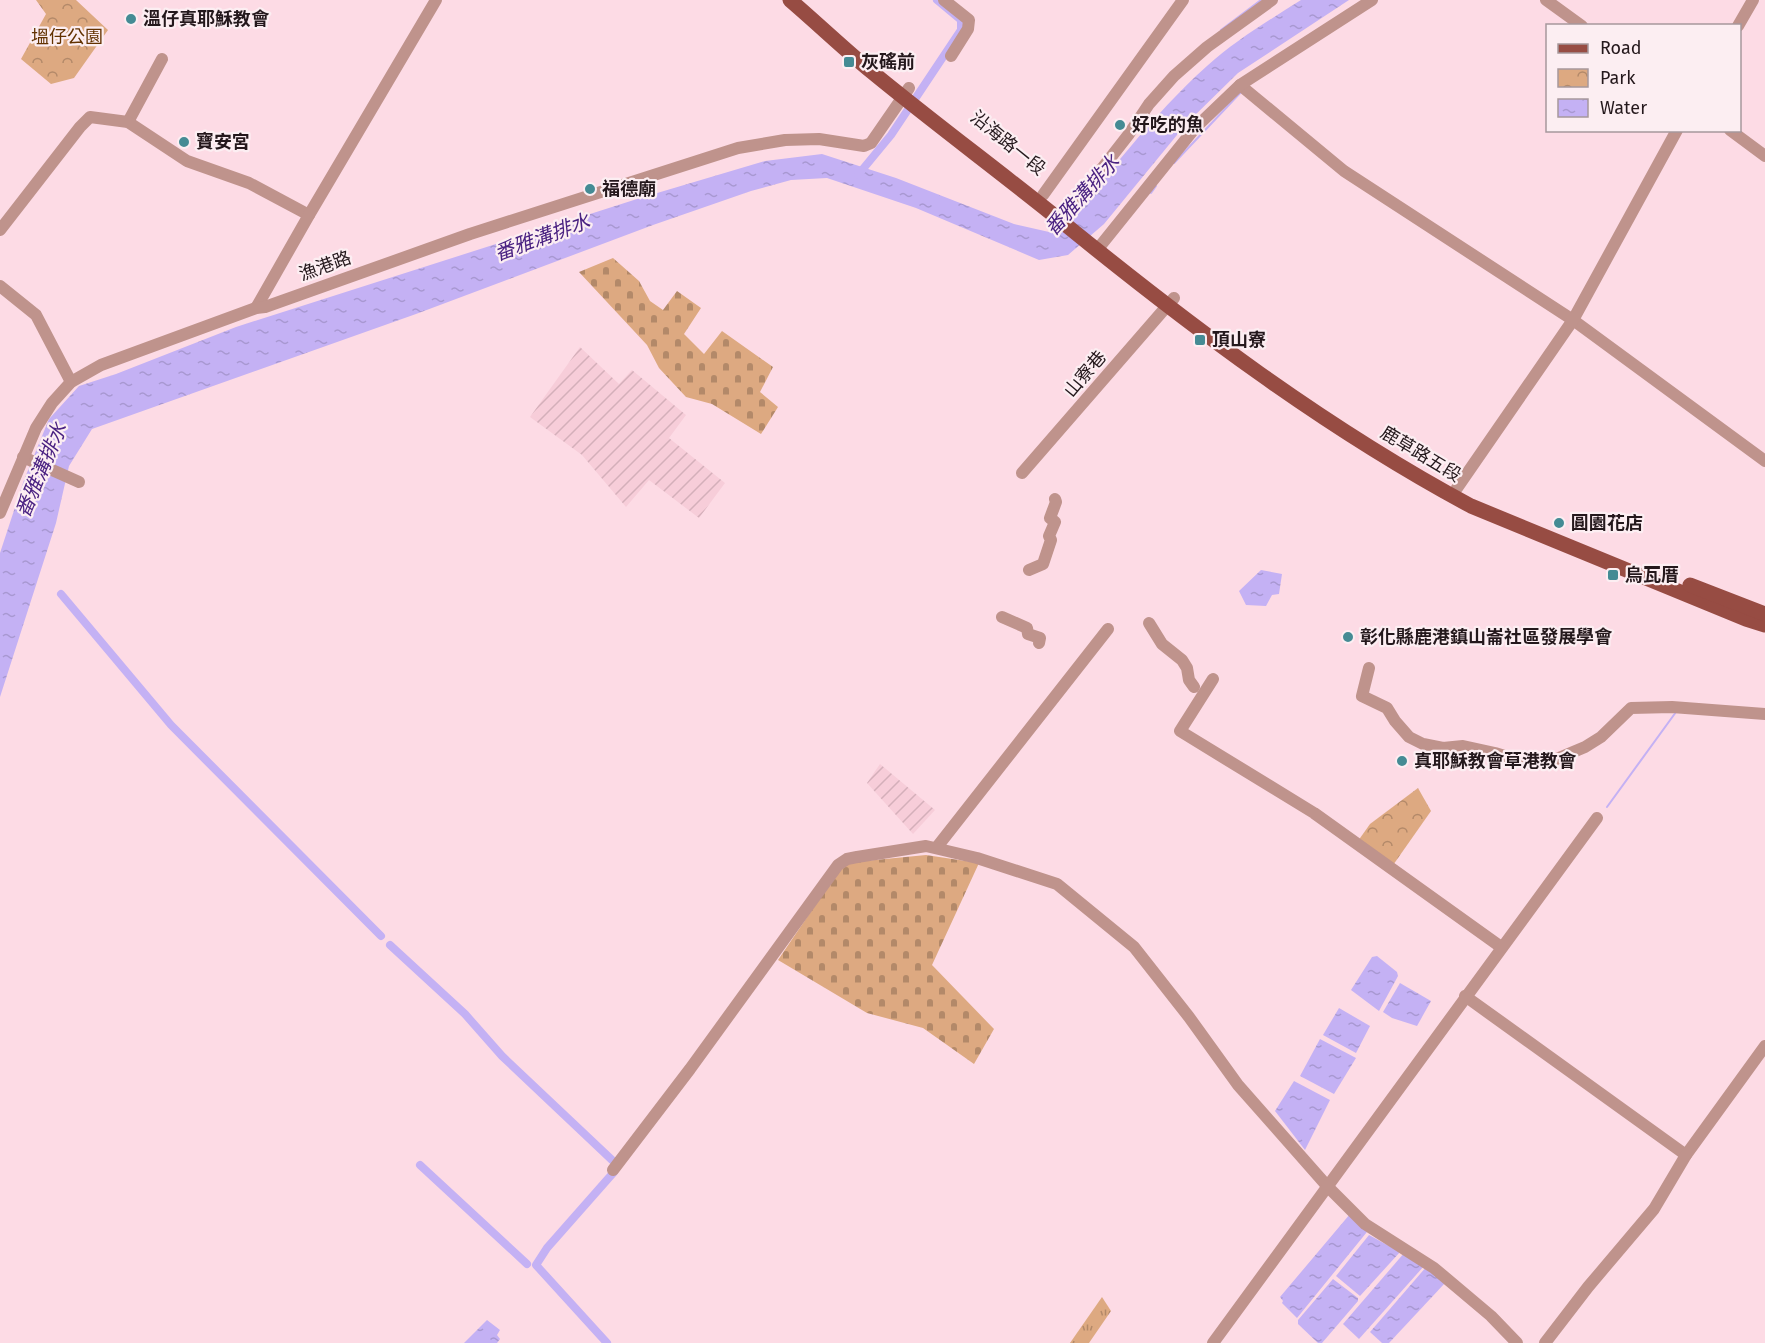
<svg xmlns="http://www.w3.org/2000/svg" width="1765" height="1343" font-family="'Fira Sans','Noto Sans TC',sans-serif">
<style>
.industrial{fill:url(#industrial-furrows)}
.grass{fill:url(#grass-tufts)}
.cemetery{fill:url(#cemetery-stones)}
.park{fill:url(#park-crowns)}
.water{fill:url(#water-ripples)}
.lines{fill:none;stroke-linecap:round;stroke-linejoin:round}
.stream{stroke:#c4b1f4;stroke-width:2}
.canal{stroke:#c4b1f4;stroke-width:8}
.minor{stroke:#bf938c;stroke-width:12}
.major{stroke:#974c43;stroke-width:15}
.poi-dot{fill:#458b94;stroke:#fceef2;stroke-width:2}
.labels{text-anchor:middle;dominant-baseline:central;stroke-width:4.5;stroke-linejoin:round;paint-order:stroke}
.poi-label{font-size:18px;font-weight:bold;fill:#24181c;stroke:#fceef2;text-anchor:start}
.park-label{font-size:18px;fill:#623200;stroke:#fceef2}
.street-label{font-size:18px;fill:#24181c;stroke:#fceef2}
.water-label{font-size:20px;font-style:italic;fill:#4a2282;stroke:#fceef2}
</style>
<defs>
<pattern id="industrial-furrows" width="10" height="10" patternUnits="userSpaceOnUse" patternTransform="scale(1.5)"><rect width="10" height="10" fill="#f7cdd9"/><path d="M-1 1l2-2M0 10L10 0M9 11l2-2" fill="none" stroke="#d4afba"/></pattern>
<pattern id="grass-tufts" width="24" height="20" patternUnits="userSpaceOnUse" patternTransform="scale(1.5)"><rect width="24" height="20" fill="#dda981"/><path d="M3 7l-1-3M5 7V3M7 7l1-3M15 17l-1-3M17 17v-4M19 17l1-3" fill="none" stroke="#b38969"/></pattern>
<pattern id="cemetery-stones" width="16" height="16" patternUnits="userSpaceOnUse" patternTransform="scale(1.5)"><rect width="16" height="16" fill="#dda981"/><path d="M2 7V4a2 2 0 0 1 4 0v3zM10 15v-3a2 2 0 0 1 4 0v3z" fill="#b38969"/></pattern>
<pattern id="park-crowns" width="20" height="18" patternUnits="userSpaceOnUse" patternTransform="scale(1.5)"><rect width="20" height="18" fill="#dda981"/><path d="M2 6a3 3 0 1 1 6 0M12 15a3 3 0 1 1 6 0" fill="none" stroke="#b38969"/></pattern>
<pattern id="water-ripples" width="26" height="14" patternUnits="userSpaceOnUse" patternTransform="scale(1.5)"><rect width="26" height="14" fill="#c4b1f4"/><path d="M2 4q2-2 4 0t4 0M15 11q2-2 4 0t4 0" fill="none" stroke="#a898d1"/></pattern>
</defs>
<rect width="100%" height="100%" fill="#fddbe5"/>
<g class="industrial">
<path d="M580,347l39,37 13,-14 54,45 -17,23 56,45 -26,35 -50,-38 -23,27 -44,-52 -52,-38z"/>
<path d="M880,764l55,46 -22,24 -46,-51z"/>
</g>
<path class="grass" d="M1102,1297l9,14 -22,32h-19z"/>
<g class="cemetery">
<path d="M613,258l26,23 11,20 13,9 14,-19 24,17 -17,26 20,20 18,-23 51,36 -13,25 18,15 -17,27 -49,-30 -26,-7 -27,-29 -12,-23 -68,-73z"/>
<path d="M926,855l53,8 -47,102 62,64 -20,35 -51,-36 -56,-15 -89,-53 66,-97z"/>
</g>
<g class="park">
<path d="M36,0h40l32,30 -34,48 -23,6 -30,-25 25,-45z"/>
<path d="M1418,788l13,23 -40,57 -33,-27 12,-17z"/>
</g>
<g class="water">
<path d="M1301,0h48l-111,73 -52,51 -82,100 -36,31 -29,5 -123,-52 -89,-30 -36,2 -40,11 -98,34 -237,89 -324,115 -23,37 -13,57 -56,174v-144l24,-73 25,-61 30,-33 37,-12 120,-47 401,-128 128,-38 57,-7 74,24 118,46 44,10c48,-56 94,-119 149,-168 29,-26 61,-45 94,-66z"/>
<path d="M1261,570l21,4 -3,20 -7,1 -6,11 -20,-1 -7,-14z"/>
<path d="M1377,956l20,16 1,4 -19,35 -28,-21 21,-33z"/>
<path d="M1400,983l31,18 -14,25 -25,-8 -9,-6z"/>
<path d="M1339,1008l31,18 -14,27 -33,-18z"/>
<path d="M1320,1039l36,19 -22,36 -34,-18z"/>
<path d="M1294,1081l36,19 -25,50 -30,-39z"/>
<path d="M1350,1214l21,13 -74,91 -15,-15 1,-2 -3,-4z"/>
<path d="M1369,1235l31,17 -40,44 -24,-20z"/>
<path d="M1405,1252l19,14 -65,73 -16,-15z"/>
<path d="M1427,1266l18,17 -56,60h-7l-12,-11z"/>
<path d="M1333,1279l25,19v3l-36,42h-4l-20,-19v-4z"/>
<path d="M487,1320l13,10 -3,5 3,4 -3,4h-33z"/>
</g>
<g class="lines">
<g class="stream">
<path d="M1221,30l40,-30"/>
<path d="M1174,163l68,-72"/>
<path d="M1151,193l5,-7"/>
<path d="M1607,807l69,-95"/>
</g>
<g class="canal">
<path d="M858,175l33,-40 70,-105v-10l-24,-20"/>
<path d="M61,594l110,131 210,211"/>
<path d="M390,945l75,69 37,42 110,104"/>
<path d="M420,1165l107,99"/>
<path d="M607,1343l-71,-78 11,-17 67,-76"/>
</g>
<g class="minor">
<path d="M944,0l25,20 -1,9 -17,27"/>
<path d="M1546,0l36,26"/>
<path d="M1738,26l15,-26"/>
<path d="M1240,85l104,86 229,149 192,141"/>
<path d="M128,122l34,-63"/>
<path d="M1730,130l35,26"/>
<path d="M1043,195l140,-195"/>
<path d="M1061,221l68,-87 20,-30 25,-28 33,-29 65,-47"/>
<path d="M0,230l80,-103 10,-10 38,5 59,39 62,22 60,32"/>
<path d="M1097,250l98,-122 45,-43 132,-85"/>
<path d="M0,286l36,29 35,67"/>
<path d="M256,308l53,-93 127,-215"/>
<path d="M23,457l56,25"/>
<path d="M1022,473l152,-175"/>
<path d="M1457,488l116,-168 104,-190"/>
<path d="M0,513l36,-85 16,-25 19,-21 30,-17 155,-57 9,-1 205,-73 268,-86 47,-8 34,-1 45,7 7,-3 38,-55"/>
<path d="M1029,570l14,-6 8,-24 -2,-4 6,-14 -5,-4 6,-16 -1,-3"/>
<path d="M1002,617l25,11 1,6 12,4 -1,5"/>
<path d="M1149,623l13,21 20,16 5,8 2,12 5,7"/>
<path d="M1369,668l-7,28 25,12 8,13 14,16 14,7 20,4 20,-2 32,7 36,11 23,-4 31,-13 16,-10 30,-29 41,-1 93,7"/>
<path d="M1213,679l-33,52 134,82 187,134"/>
<path d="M937,847l171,-218"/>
<path d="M1465,996l221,159"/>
<path d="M613,1170l77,-101 148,-204 9,-6 10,-2 69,-11 51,12 80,26 77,63 55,70 49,68 90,102 37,37 69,44 57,48 26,27"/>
<path d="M1213,1343l384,-525"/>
<path d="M1545,1343l43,-56 66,-78 32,-54 79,-109"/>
</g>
<g class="major">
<path d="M790,0c28,24 54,49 82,72 62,51 127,99 189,149 129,105 263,206 410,285l275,113 19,6"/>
<path d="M1690,585l75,29"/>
</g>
</g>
<g class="poi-dot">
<circle cx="131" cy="19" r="6"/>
<rect x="843" y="56" width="12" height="12" rx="3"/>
<circle cx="1120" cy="125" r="6"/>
<circle cx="184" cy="142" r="6"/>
<circle cx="590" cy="189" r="6"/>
<rect x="1194" y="334" width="12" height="12" rx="3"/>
<circle cx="1559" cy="523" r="6"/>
<rect x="1607" y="569" width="12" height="12" rx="3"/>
<circle cx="1348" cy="637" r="6"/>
<circle cx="1402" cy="761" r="6"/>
</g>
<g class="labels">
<g class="poi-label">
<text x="143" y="19">溫仔真耶穌教會</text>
<text x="861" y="62">灰磘前</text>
<text x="1132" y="125">好吃的魚</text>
<text x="196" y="142">寶安宮</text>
<text x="602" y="189">福德廟</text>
<text x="1212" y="340">頂山寮</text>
<text x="1571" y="523">圓園花店</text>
<text x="1625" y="575">烏瓦厝</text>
<text x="1360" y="637">彰化縣鹿港鎮山崙社區發展學會</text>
<text x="1414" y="761">真耶穌教會草港教會</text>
</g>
<g class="park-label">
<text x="67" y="37">塭仔公園</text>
</g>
<g class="street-label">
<text transform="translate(1008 143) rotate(39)">沿海路一段</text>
<text transform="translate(325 266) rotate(-20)">漁港路</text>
<text transform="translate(1085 374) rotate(-50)">山寮巷</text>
<text transform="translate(1421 454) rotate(31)">鹿草路五段</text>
</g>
<g class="water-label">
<text transform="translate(1082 195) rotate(-48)">番雅溝排水</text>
<text transform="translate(542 237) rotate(-20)">番雅溝排水</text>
<text transform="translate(41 470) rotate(-67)">番雅溝排水</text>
</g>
</g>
<rect x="1546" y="24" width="195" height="108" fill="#fceef2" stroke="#a6989c" stroke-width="1.5"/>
<rect x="1558" y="44" width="30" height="9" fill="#974c43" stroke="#a6989c" stroke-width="1.5"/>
<text x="1600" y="54" font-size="18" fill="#24181c">Road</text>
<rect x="1558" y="69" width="30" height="18" fill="url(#park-crowns)" stroke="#a6989c" stroke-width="1.5"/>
<text x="1600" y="84" font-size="18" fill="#24181c">Park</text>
<rect x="1558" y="99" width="30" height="18" fill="url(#water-ripples)" stroke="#a6989c" stroke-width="1.5"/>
<text x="1600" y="114" font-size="18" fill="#24181c">Water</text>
</svg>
